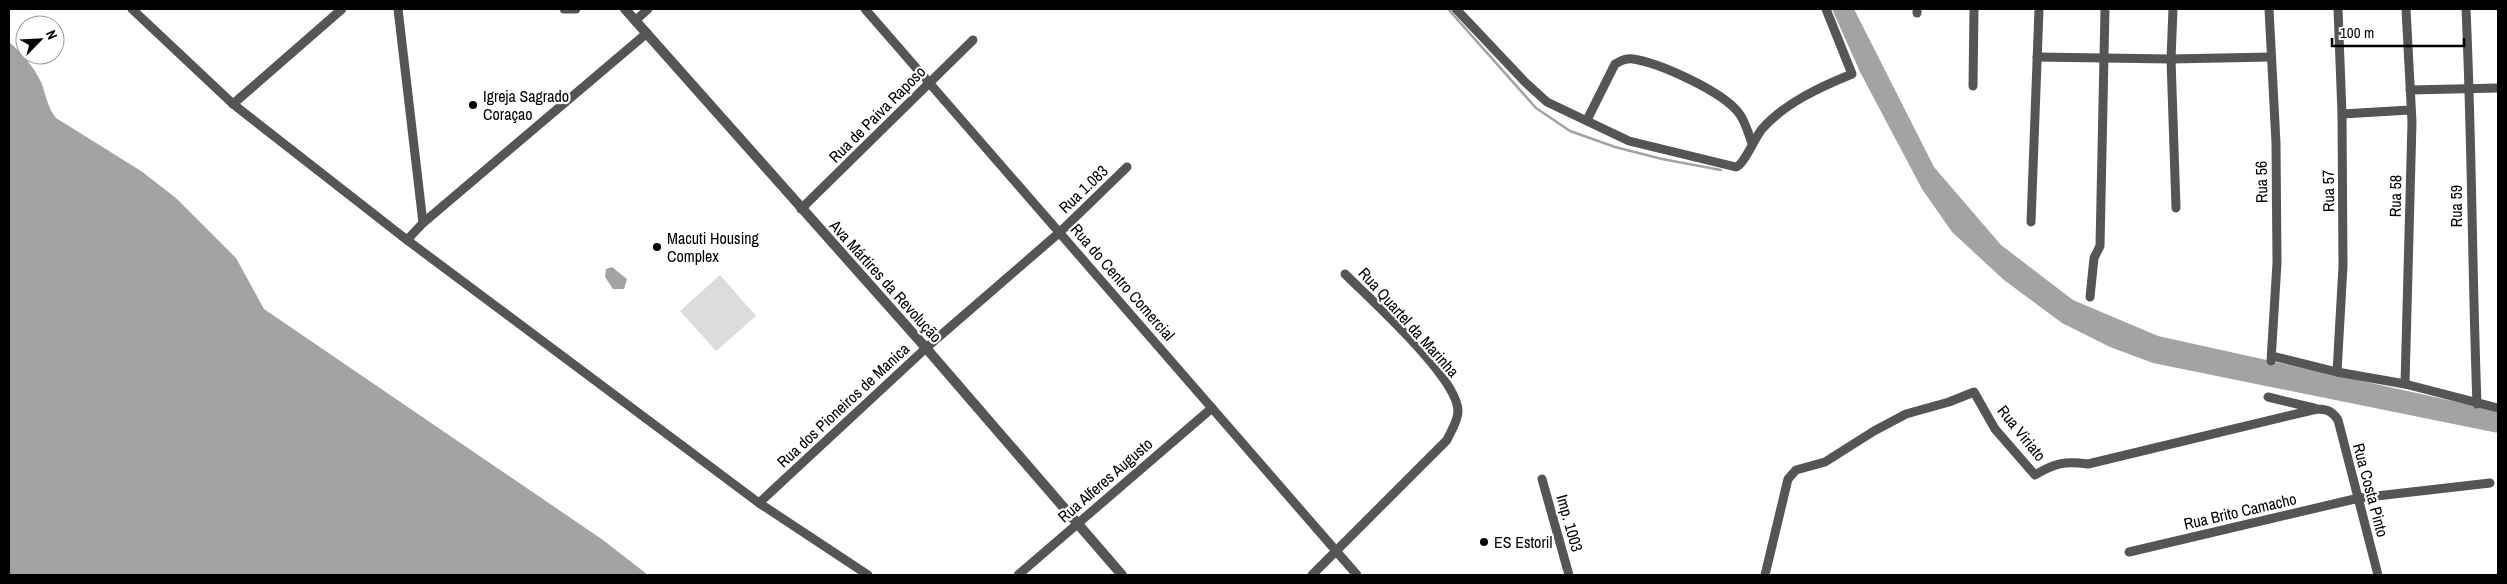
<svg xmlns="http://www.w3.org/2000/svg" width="2507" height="584" font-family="'Archivo Narrow',sans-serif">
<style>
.green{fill:#dcdcdc}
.water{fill:#a3a3a3}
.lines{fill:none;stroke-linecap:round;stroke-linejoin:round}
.stream{stroke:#a3a3a3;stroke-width:2.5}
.minor{stroke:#555;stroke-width:9}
.tertiary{stroke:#555;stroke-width:10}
.poi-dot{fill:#000;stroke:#fff;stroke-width:2}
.labels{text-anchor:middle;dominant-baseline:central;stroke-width:4.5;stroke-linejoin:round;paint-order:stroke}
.poi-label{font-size:16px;fill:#000;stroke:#fff;text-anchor:start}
.street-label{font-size:16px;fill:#000;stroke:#fff}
</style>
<rect width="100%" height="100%" fill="#fff"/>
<path class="green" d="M720,275l36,41 -40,35 -36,-40z"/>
<g class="water">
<path d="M1832,9h22l80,158 67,78 72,55 85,36 340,75v22l-345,-70 -43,-16 -48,-24 -58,-43 -52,-48 -30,-43 -62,-117z"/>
<path d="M9,42c12,10 25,25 32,40 5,12 6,25 15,36l85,53 35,27 60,60 28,51 339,231 45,35h-639z"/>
<path d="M612,267l15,12 -3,10h-11l-8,-12 1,-8z"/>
</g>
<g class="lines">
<path class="stream" d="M1448,9l88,99 34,23 45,16 47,12 59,11"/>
<g class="minor">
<path d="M132,9l101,95 174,136 352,263 109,72"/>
<path d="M398,9l25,214"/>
<path d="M564,9h12"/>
<path d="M865,9l492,566"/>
<path d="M1456,9l69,73 22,20 82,39 107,26c8,-2 19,-30 26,-38 23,-26 58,-42 90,-55l-26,-65"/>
<path d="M1917,9v4"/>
<path d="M2173,9l-2,50 5,149"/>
<path d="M2269,9l7,134 1,120 -6,98"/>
<path d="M2466,9c6,131 6,263 11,395"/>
<path d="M635,21l13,-12"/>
<path d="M2037,57l134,2 100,-2"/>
<path d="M1973,86l1,-77"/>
<path d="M2410,90l88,-2"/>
<path d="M233,104l109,-95"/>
<path d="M2342,114l68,-4"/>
<path d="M1587,120l28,-56c6,-3 10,-6 18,-5 27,4 88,32 105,53 7,8 10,21 14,31"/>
<path d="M801,209l172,-169"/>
<path d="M2031,222l8,-213"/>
<path d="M407,240l16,-17 224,-190"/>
<path d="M2090,297l4,-39 6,-12 5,-237"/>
<path d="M2272,356l65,16 68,12 93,24"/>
<path d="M2337,372l6,-106 -1,-152 -4,-105"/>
<path d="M2405,384l7,-262 -6,-113"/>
<path d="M2268,397l46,11"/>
<path d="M1542,479l27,96"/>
<path d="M759,503l167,-155 134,-116 67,-65"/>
<path d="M2129,552l230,-54 131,-15"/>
<path d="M1018,575l194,-167"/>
<path d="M1312,575l135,-135c4,-9 11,-19 11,-29 0,-33 -88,-112 -113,-137"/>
<path d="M1765,575l23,-96 8,-9 29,-8 49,-31 32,-17 43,-12 25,-10 21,37 40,46c20,-12 29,-14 53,-11l229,-55c10,0 15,2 21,11l40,155"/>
</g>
<path class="tertiary" d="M625,9l301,339 196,227"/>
</g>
<g class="poi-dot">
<circle cx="473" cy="105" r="5"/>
<circle cx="657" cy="247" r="5"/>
<circle cx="1484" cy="542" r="5"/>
</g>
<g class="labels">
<g class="poi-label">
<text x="483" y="96">Igreja Sagrado<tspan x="483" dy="18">Coraçao</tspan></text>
<text x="667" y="238">Macuti Housing<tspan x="667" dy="18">Complex</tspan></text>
<text x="1494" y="542">ES Estoril</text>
</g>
<g class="street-label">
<text transform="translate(877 114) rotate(-45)">Rua de Paiva Raposo</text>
<text transform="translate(2261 182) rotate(-91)">Rua 56</text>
<text transform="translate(1083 189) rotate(-44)">Rua 1.083</text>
<text transform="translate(2328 191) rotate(-91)">Rua 57</text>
<text transform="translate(2395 196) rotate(-89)">Rua 58</text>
<text transform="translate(2456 206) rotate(-90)">Rua 59</text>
<text transform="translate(886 281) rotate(48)">Ava Mártires da Revolução</text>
<text transform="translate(1123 282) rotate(49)">Rua do Centro Comercial</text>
<text transform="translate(1409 322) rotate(48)">Rua Quartel da Marinha</text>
<text transform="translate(843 405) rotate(-43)">Rua dos Pioneiros de Manica</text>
<text transform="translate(2022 433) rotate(51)">Rua Viriato</text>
<text transform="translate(1105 480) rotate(-41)">Rua Alferes Augusto</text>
<text transform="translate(2371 490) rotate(75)">Rua Costa Pinto</text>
<text transform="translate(2240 511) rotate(-13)">Rua Brito Camacho</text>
<text transform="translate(1570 523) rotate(74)">Imp. 1003</text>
</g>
</g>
<rect width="2507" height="584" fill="none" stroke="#000000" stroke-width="20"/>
<g transform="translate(40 40) rotate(66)"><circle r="24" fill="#ffffff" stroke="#999999"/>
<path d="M0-4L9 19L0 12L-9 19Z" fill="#000000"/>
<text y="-8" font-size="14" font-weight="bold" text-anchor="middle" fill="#000000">N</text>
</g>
<path d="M2332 38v8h132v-8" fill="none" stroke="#000000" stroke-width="2.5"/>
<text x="2340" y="38" font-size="15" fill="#000000" stroke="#ffffff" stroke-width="4" paint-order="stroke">100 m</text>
</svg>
